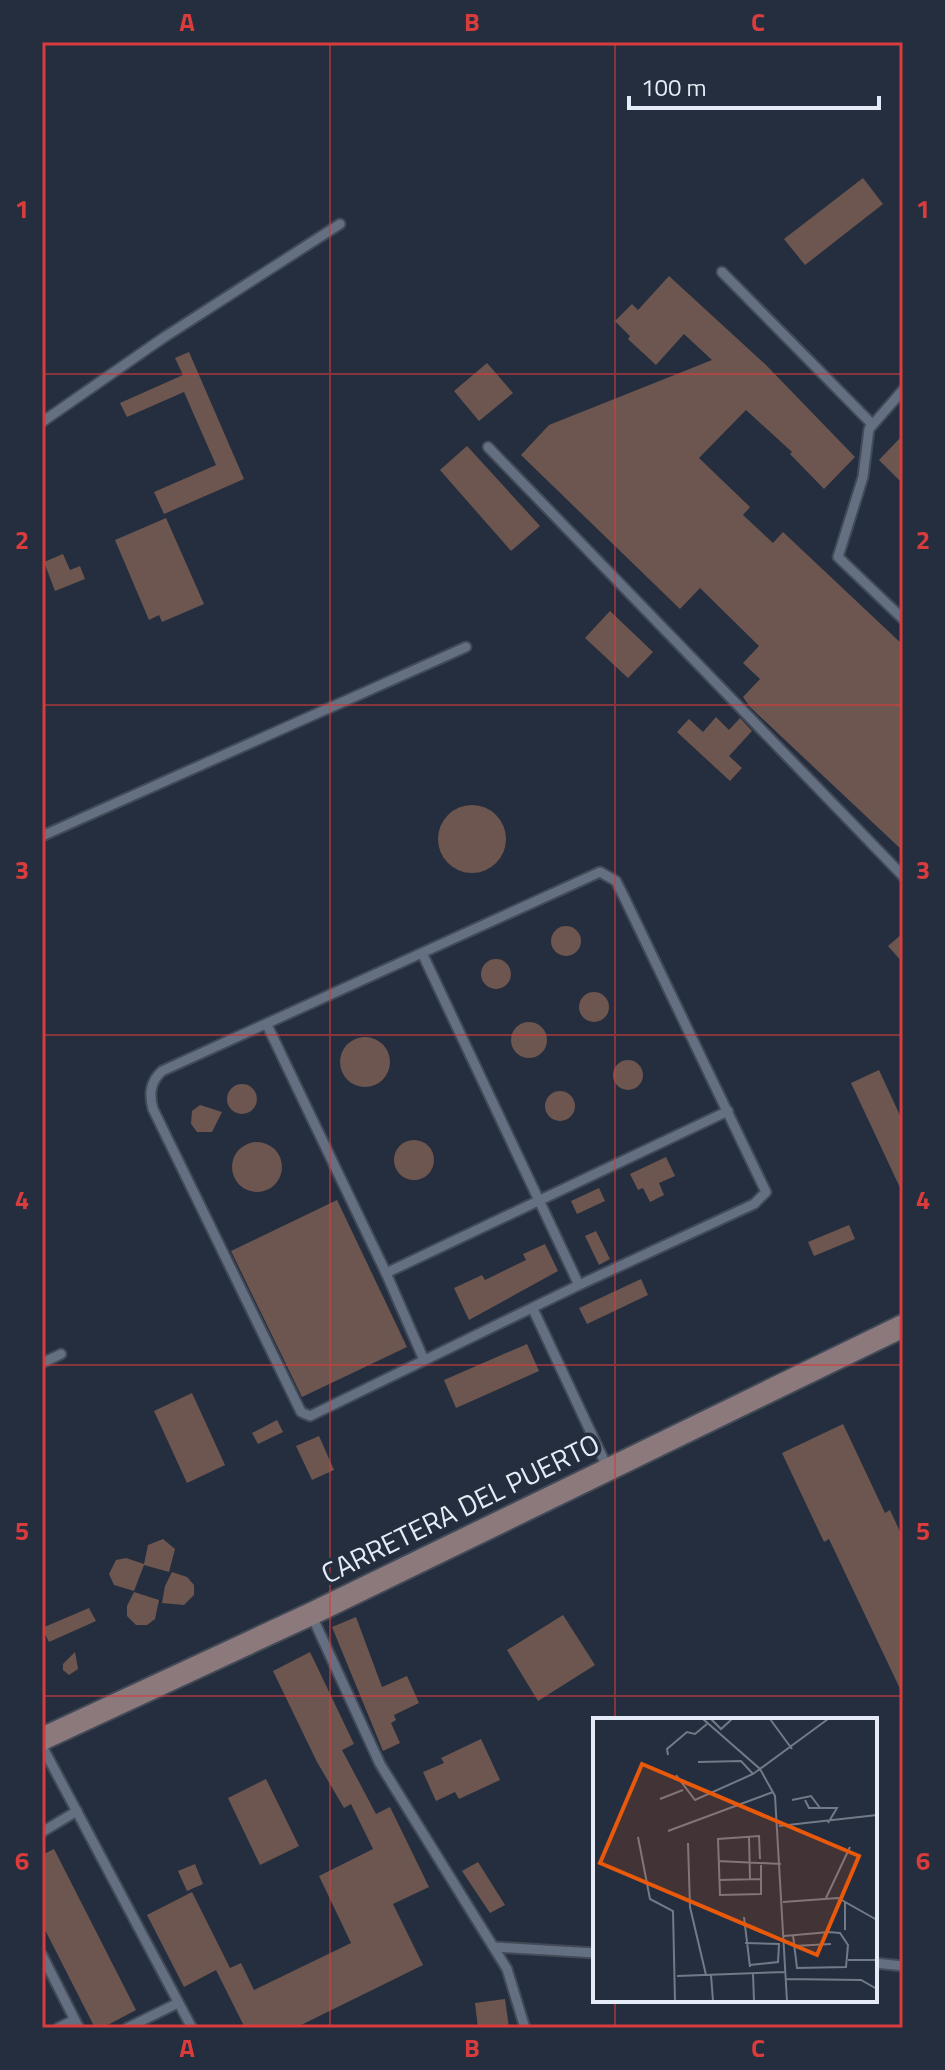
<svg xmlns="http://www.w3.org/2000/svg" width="945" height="2070" font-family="'Titillium Web',sans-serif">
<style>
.building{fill:#6d564f}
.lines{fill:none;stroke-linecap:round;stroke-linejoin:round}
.service-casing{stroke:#424957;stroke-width:13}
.secondary-casing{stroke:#424957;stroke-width:26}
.service{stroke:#646f82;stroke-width:9}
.secondary{stroke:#8b797c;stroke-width:22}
.grid{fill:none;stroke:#d83c3d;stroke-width:2;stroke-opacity:0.55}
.labels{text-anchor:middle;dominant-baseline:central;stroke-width:7;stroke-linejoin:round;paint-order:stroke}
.street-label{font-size:28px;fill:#e6ecf7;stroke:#252e3e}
.inset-road{fill:none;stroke:#727a88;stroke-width:2}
.view{fill:#e8590c;fill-opacity:0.15;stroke:#e8590c;stroke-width:4}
.inset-edge{fill:none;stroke:#e6ecf7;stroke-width:4}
.neatline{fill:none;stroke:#d83c3d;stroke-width:3}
.grid-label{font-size:26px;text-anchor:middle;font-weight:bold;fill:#d83c3d}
</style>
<rect width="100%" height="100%" fill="#252e3e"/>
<g class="building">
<path d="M863,178l20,26 -78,61 -21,-26z"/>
<path d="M669,276l97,89 89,92 -31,32 -34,-35 2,-2 -46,-42 -47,48 51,49 -7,8 30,28 10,-11 120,113v206l-153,-144 -7,-10 17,-18 -17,-16 16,-17 -59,-58 -20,21 -159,-154 28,-30 163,-65 -28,-26 -28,31 -28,-26 2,-3 -15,-15 17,-17 6,6z"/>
<path d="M189,352l55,127 -80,35 -10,-22 62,-27 -32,-73 -57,25 -7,-14 63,-28 -8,-17z"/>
<path d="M487,363l26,30 -34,28 -25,-30z"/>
<path d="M903,435v49l-24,-24z"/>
<path d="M467,446l73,80 -29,25 -71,-81z"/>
<path d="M166,518l38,86 -42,18 -3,-7 -10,5 -34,-80z"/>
<path d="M63,554l7,16 10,-4 5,13 -30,12 -11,-29z"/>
<path d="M610,611l43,41 -25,26 -43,-40z"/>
<path d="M716,717l13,13 11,-12 12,13 -23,25 13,12 -12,13 -53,-49 12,-13 14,13z"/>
<circle cx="472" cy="839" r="34"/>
<circle cx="566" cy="941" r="15"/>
<path d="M903,933v30l-15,-17z"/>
<circle cx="496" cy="974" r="15"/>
<circle cx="594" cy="1007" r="15"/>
<circle cx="529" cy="1040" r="18"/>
<circle cx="365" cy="1062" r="25"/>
<circle cx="628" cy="1075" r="15"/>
<path d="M879,1070l24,52v72l-52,-111z"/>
<circle cx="242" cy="1099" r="15"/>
<circle cx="560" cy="1106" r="15"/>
<path d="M200,1105l22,7 -10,20h-15l-6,-8 1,-13z"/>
<circle cx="414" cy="1160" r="20"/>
<circle cx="257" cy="1167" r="25"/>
<path d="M666,1157l9,19 -16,7 5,12 -14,7 -7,-14 -5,2 -8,-16z"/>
<path d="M599,1188l6,13 -28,13 -6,-13z"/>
<path d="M337,1200l70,147 -105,50 -71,-146z"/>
<path d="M849,1225l6,14 -41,17 -6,-14z"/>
<path d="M596,1231l14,28 -11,6 -14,-29z"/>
<path d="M545,1244l13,27 -89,49 -15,-32 28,-13 3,5 41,-20 -3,-6z"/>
<path d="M641,1279l7,16 -61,29 -8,-16z"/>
<path d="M527,1344l12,27 -83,37 -12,-28z"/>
<path d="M192,1393l33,72 -38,18 -33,-72z"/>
<path d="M277,1420l6,12 -25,12 -6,-11z"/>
<path d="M843,1424l42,89 5,-3 13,28v157l-74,-156 -5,3 -42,-89z"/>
<path d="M319,1436l15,34 -22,10 -16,-34z"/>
<path d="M163,1539l12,10 -6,23 -25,-7 -10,26 -20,-6 -5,-11 7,-14 10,-2 18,6 4,-19z"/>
<path d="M172,1572l15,5 7,8v10l-10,10 -22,-2 3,-17z"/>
<path d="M134,1592l25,8 -4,19 -8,6h-11l-9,-9v-10z"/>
<path d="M89,1608l7,13 -47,21 -7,-14z"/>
<path d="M563,1615l32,50 -57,36 -31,-51z"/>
<path d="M356,1617l26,70 25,-11 12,27 -25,12 2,5 -5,3 9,20 -17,8 -51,-124z"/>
<path d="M75,1652l3,17 -9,6 -6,-5v-6z"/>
<path d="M310,1652l44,92 -12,6 34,64 14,-7 39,80 -36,17 30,61 -128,63h-50l-29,-58 -32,17 -37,-72 45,-23 38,76 11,-5 13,27 97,-47 -32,-67 54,-27 -22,-45 -7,4 -27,-46 -44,-91z"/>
<path d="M481,1739l19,41 -41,19 -4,-7 -19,9 -13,-29 21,-9 -3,-5z"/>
<path d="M266,1779l33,67 -39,19 -32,-67z"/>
<path d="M54,1849l82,161 -34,18h-7l-53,-104v-69z"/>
<path d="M478,1862l27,43 -15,8 -28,-42z"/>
<path d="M195,1864l8,20 -16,7 -9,-20z"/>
<path d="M505,1999l4,29h-31l-3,-25z"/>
</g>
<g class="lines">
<defs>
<g id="service">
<path d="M722,272l150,152"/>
<path d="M903,390l-34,39 -6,48 -25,80 65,62"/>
<path d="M42,422l121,-84 177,-114"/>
<path d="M488,447l415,429"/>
<path d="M42,836l424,-189"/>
<path d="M422,953l157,332 -269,131 -9,-4 -148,-303c-4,-15 -3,-27 9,-38l438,-199 16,9 8,16 142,295 -12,12 -175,81"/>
<path d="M267,1025l119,248 38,87"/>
<path d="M386,1273l342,-162"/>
<path d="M533,1309l75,160"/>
<path d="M42,1363l19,-9"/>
<path d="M311,1614l69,150 127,205 18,59"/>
<path d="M42,1746l150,282"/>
<path d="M42,1832l35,-21"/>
<path d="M495,1947l100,6"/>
<path d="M42,1955l37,73"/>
<path d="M875,1963l28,3"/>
<path d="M58,2028l16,-8"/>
<path d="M127,2028l51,-25"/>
</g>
<path id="secondary" d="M42,1739l269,-125 592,-288"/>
</defs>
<use href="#service" class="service-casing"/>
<use href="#secondary" class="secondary-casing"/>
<use href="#service" class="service"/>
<use href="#secondary" class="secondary"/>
</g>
<path class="grid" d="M330,42v1986M615,42v1678M42,374h861M42,705h861M42,1035h861M42,1365h861M42,1696h861M615,2000v28"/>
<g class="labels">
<g class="street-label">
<text transform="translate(460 1508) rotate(-26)">CARRETERA DEL PUERTO</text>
</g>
</g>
<g transform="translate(593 1718)">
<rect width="284" height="284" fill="#252e3e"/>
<path class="inset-road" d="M110,1l57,50 15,27 12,205M118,1l10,10 11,-10M177,1l22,30M75,37l-1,-6 20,-17 8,2 12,-10M105,44l43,-1 12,13M83,57l19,25 58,-26 75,-55M67,81l23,-9M199,82l19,-4 9,12M212,82l4,8h28l-9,15M186,108l98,-11M75,113l105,-39M156,118l1,43M45,119l12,62 23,12 2,90M95,125l2,64 16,68M167,141l-1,-23 -41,3 2,56 41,-1v-29M125,143l63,3M126,162l42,-1M233,180l24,-51M190,184l55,-4 39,22M151,199l6,50M252,212v-28M191,218l34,-3 10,-1 12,1 8,12 -2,22 -49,1 -4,-33M152,225l34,1 -1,18 -28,3M201,228l37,-2M255,242h29M160,255l1,28M118,257l2,26M84,258l108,-4M193,261l75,1 16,9"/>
<path class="view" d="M49,46l217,92 -42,99 -217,-92z"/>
<rect width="284" height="284" class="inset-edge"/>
</g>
<rect width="945" height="2070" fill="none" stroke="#252e3e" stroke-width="88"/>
<path d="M629 96v12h250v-12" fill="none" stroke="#e6ecf7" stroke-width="4"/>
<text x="641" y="96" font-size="24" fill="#e6ecf7" stroke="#252e3e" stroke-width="6" paint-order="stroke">100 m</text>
<rect x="44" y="44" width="857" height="1982" class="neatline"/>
<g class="grid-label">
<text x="187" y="31">A</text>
<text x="472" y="31">B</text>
<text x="758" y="31">C</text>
<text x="22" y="218">1</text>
<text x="923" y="218">1</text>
<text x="22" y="549">2</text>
<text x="923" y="549">2</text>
<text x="22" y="879">3</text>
<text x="923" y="879">3</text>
<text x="22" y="1209">4</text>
<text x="923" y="1209">4</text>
<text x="22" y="1540">5</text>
<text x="923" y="1540">5</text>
<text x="22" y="1870">6</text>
<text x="923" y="1870">6</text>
<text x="187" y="2057">A</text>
<text x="472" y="2057">B</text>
<text x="758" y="2057">C</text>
</g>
</svg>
